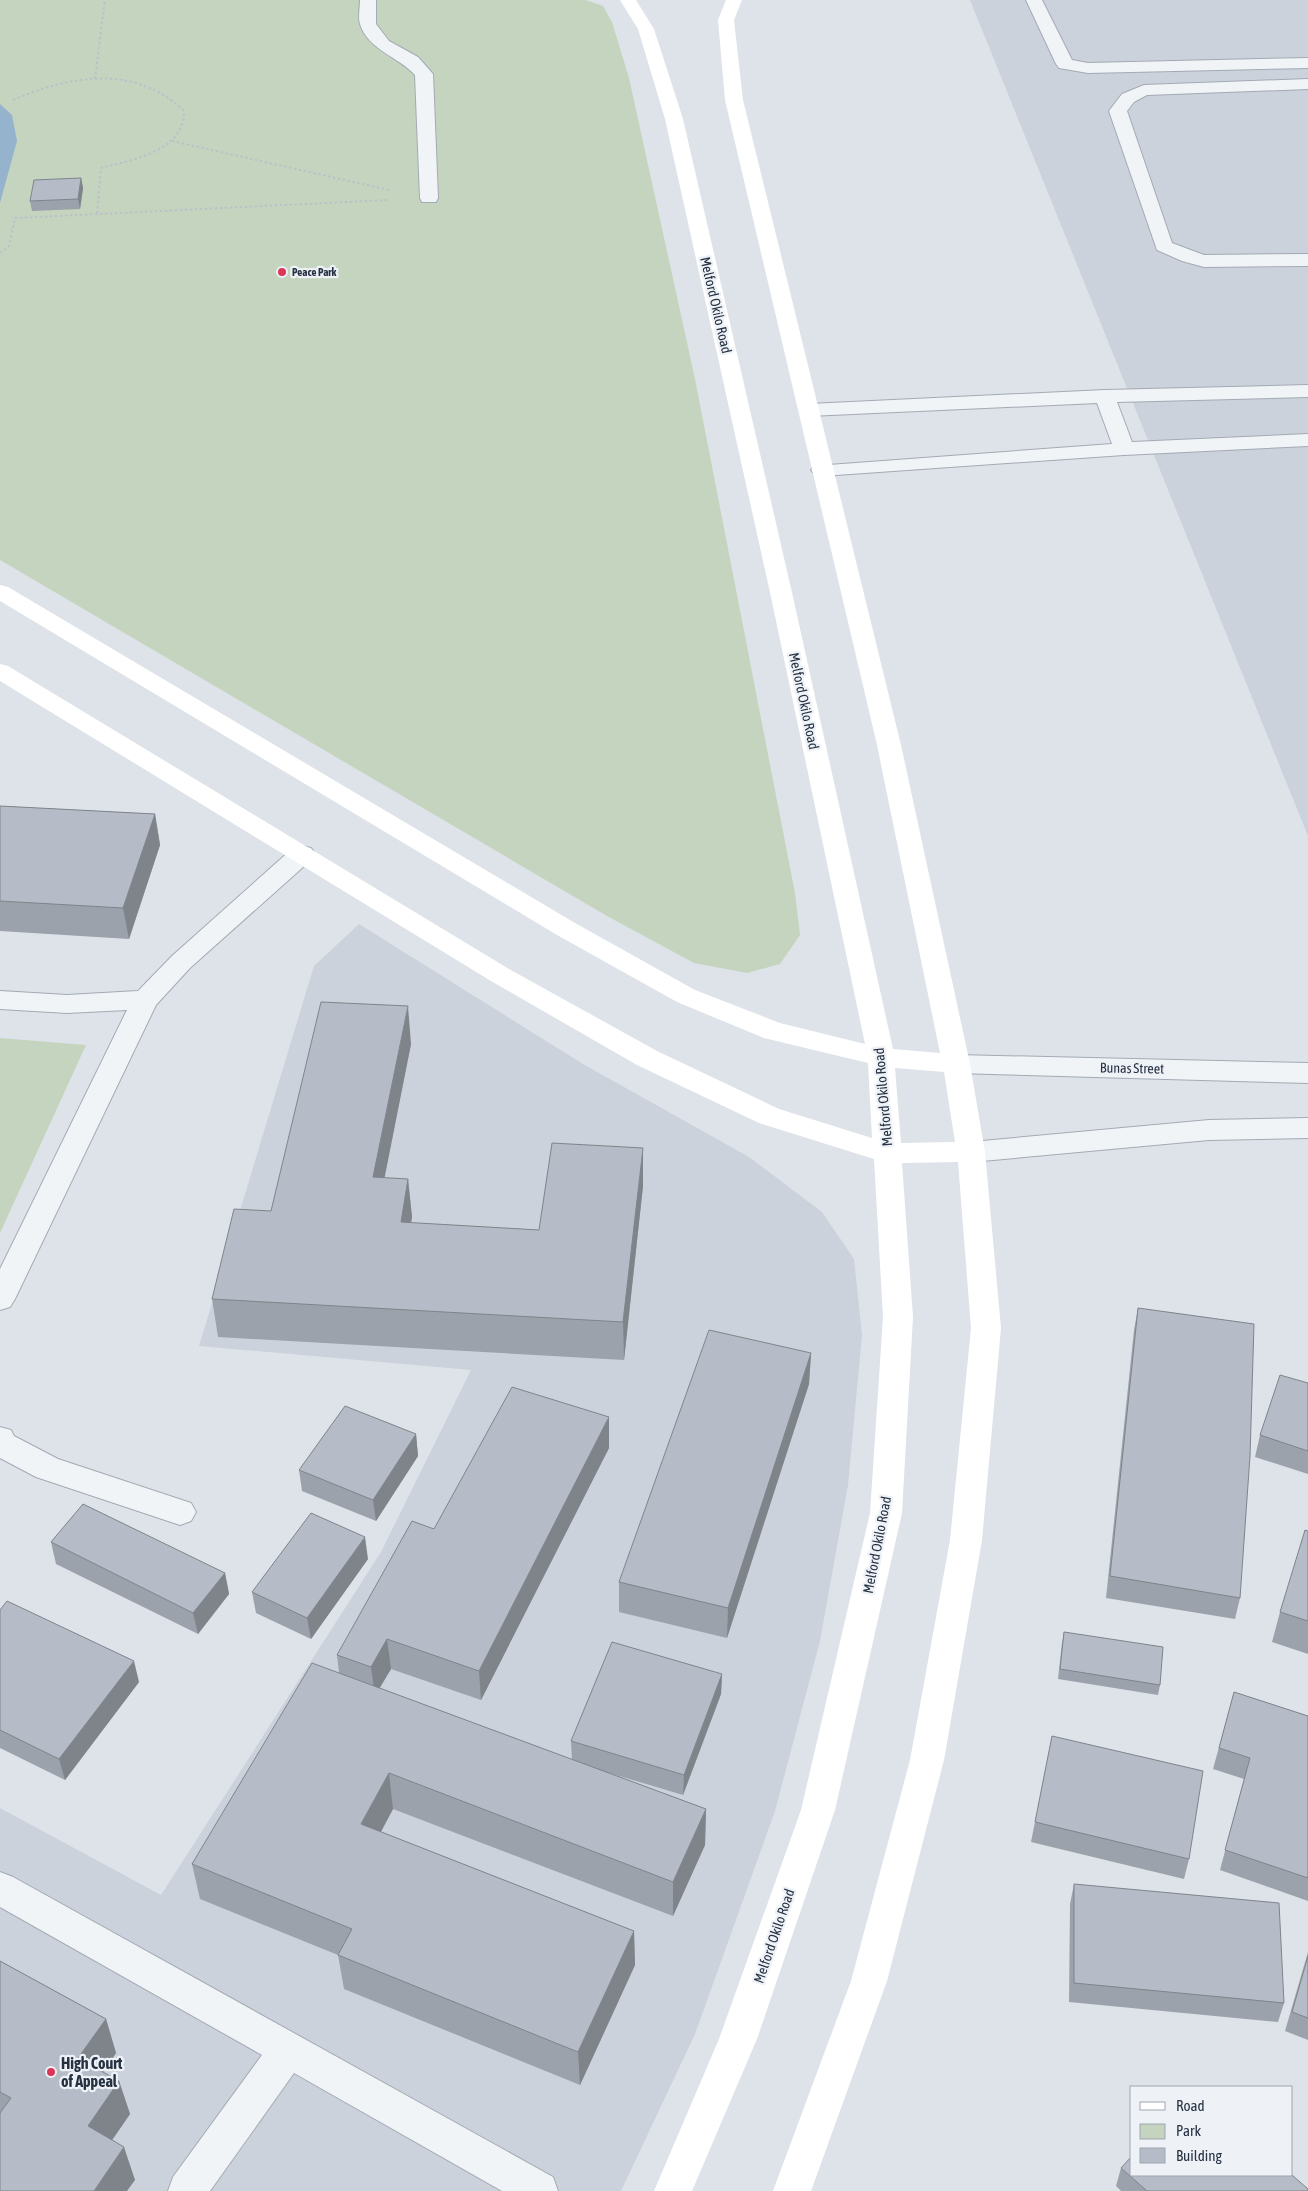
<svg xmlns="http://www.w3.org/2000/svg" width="1308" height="2191" font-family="'Asap Condensed',sans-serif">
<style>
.built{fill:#ccd2db}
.green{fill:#c5d4be}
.water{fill:#95b3cd}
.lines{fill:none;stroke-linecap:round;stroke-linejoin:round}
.lane-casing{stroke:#a3aab4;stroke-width:2}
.street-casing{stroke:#a3aab4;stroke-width:2}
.path{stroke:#bcc1c8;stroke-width:2;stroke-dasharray:2.5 2.5;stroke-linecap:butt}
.lane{fill:#f1f4f7;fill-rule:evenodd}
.street{fill:#f1f4f7;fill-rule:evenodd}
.secondary{fill:#fff;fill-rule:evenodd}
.wall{fill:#9ca2ab}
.shaded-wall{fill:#7f848b}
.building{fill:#b5bcc7;stroke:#7f848b}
.poi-dot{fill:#db3657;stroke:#eef2f7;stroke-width:2}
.labels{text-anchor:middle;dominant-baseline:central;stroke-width:4.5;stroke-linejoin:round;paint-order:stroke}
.far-poi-label{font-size:11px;font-weight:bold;fill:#263142;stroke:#eef2f7;text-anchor:start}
.street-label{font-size:14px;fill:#263142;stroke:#eef2f7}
.near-poi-label{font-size:16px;font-weight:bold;fill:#263142;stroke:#eef2f7;text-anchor:start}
</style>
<rect width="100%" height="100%" fill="#dee3e9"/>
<g class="built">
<path d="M970,0h338v836z"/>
<path d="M359,924l224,140 166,93 73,55 32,47 8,76 -14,150 -28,156 -45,170 -80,223 -74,157h-621v-383l161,87 220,-343 90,-182 -272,-24 115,-380z"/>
</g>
<g class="green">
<path d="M0,0h586l17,6 9,16 17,56 66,301 100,514 5,42 -20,29 -33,9 -53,-10 -87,-47 -607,-356z"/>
<path d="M0,1038l86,7 -86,188z"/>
</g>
<path class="water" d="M0,104l12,11 5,26 -17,62z"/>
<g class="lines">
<defs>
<g id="lane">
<path d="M360,0h16v24l13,17 29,16 15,17 5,124 -2,4h-14l-2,-4 -5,-123c-16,-18 -47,-25 -55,-51 -2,-6 0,-17 0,-24z"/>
<path d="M1026,0h16l30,60 16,3 220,-5v10l-220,5 -29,-5 -3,-4z"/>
<path d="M1308,79v10l-161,6 -13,7 -7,9 45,132 32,12 104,-1v12l-104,1 -22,-6 -25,-11 -48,-139 13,-17 22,-9z"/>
<path d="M1308,385v12l-191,5 15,40 176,-8v12l-184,9 -302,21 -7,-2 -4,-4 4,-4 297,-22 -15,-41 -288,13 -7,-2 -3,-4 3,-4 7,-2 296,-14z"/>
<path d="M302,846l9,2 4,6 -4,6 -121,108 -34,37 -141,294 -5,8 -10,3v-41l127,-259 -60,3 -67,-4v-18l67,4 71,-4 34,-35 121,-108z"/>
<path d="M0,1427l11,3 3,6 44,23 133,44 5,9 -5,9 -11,4 -144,-48 -36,-19z"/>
<path d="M0,1872l13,5 540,300 5,14h-56l-208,-118 -84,118h-42l5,-14 89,-122 -262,-148z"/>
</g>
<g id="street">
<path d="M956,1055l352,8v20l-352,-10 -10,-2 -4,-7 4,-7z"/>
<path d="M1308,1118v20l-99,2 -238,22 -10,-3 -4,-7 4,-7 10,-3 238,-22z"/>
</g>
</defs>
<use href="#lane" class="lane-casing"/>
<use href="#street" class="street-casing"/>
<g class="path">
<path d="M95,79l10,-79"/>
<path d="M13,100c58,-25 122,-36 171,11 1,40 -52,49 -83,57l-4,46"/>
<path d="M172,141l217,49"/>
<path d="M0,253l9,-7 6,-28 373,-18"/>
</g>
<use href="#lane" class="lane"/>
<use href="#street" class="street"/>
<path class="secondary" d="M620,0h16l18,29 29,90 110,478 100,452 47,4 -63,-308 -152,-645 -7,-80 8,-20h16l-8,20 9,80 158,645 69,319 15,88 16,176 -19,212 -38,220 -57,221 -76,210h-38l78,-210 59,-221 40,-220 21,-212 -13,-166 -56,1 11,154 -11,196 -67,297 -78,229 -65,152h-38l65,-152 82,-229 69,-297 13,-196 -9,-158 -115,-36 -122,-58 -146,-84 -491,-300v-17l8,2 501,303 148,82 122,58 93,29 -4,-75 -104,-25 -87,-36 -120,-67 -557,-334v-16l8,2 567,336 120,67 85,33 85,21 -94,-447 -106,-478 -27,-90zM895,1068l49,4 11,70 -54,1z"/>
</g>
<g class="wall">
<path d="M81,178l2,10 -3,21 -48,2 -2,-10z"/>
<path d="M0,806l155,8 5,31 -31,94 -129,-8z"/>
<path d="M411,1044l-27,134 24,1 4,38 -1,6 128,7 104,-44 -19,174 -406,-23 -6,-38 59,-88z"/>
<path d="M1138,1308l102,290 -5,21 -129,-21 28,-268z"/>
<path d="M811,1353l-2,31 -82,254 -108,-26v-30z"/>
<path d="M1308,1383v91l-53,-17 5,-22z"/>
<path d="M609,1417v31l-128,252 -90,-31 -12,19 193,72 -1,-19 151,-67 -1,20 -38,101 -77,-23 100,37 -1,36 -32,71 -280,-107 -12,23 253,99 1,34 -55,120 -236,-96 -6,-34 -138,-56 -8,-35 147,-191 -2,-18 97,-126z"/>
<path d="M416,1434l2,22 -42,65 -74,-30 -3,-21z"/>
<path d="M1308,1531v123l-36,-12 8,-30z"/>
<path d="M51,1542l174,31 4,21 -31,40 -142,-70z"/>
<path d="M368,1559l-57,80 -55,-26 -4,-21z"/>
<path d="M0,1610l139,72 -74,98 -65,-32z"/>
<path d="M1064,1632l96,53 -2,10 -100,-16 4,-36z"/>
<path d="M1234,1692l74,24v185l-88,-31 24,-91 -31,-10z"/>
<path d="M1052,1736l137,123 -5,20 -153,-37z"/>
<path d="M1074,1884l210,119 -6,19 -209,-20 1,-98z"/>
<path d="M1308,1952v88l-23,-9z"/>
<path d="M0,1961l106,58 10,34 -13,19 16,9 11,33 -18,26 23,40 -135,11z"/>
<path d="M1121,2168l187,23h-187l-5,-5z"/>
</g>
<g class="shaded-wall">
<path d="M81,178l2,10 -3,21 -2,-10z"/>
<path d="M155,814l5,31 -31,94 -6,-31z"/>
<path d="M408,1006l3,38 -34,172 -4,-39z"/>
<path d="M643,1148v38l-19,174 -1,-38z"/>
<path d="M408,1179l4,38 -8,43 -3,-38z"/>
<path d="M811,1353l-2,31 -82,254 1,-30z"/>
<path d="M609,1417v31l-128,252 -2,-29z"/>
<path d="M416,1434l2,22 -42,65 -3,-21z"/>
<path d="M365,1537l3,22 -57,80 -4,-21z"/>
<path d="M225,1573l4,21 -31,40 -5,-21z"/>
<path d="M387,1639l4,30 -16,27 -4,-29z"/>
<path d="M134,1661l5,21 -74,98 -6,-21z"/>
<path d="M722,1674l-1,20 -38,101 1,-20z"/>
<path d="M389,1773l4,36 -27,50 -5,-35z"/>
<path d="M706,1809l-1,36 -32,71v-34z"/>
<path d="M634,1931l1,34 -55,120 -2,-33z"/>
<path d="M106,2019l10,34 -27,39 -11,-34z"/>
<path d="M119,2081l11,33 -31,45 -11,-33z"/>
<path d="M124,2147l11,33 -8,11h-33z"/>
</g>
<g class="building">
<path d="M81,178l-3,21 -48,2 4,-21z"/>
<path d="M0,806l155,8 -32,94 -123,-7z"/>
<path d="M321,1002l87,4 -35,171 35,2 -7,43 138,8 13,-87 91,5 -20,174 -411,-23 22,-90 37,2z"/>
<path d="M1138,1308l116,16 -4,132 -10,142 -130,-22z"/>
<path d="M709,1330l102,23 -83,255 -109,-26z"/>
<path d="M1280,1375l28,8v68l-48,-16z"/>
<path d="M512,1387l97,30 -130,254 -92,-32 -16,28 -34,-12 75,-134 22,8z"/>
<path d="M345,1406l71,28 -43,66 -74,-30z"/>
<path d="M83,1504l142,69 -32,40 -142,-71z"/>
<path d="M311,1513l54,24 -58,81 -55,-26z"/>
<path d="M1305,1530l3,1v90l-28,-9z"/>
<path d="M7,1601l127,60 -75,98 -59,-29v-120z"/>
<path d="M1064,1632l99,15 -3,38 -100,-16z"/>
<path d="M612,1642l110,32 -38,101 -113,-34z"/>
<path d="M312,1663l394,146 -33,73 -284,-109 -28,51 273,107 -56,121 -240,-97 14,-26 -160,-65z"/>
<path d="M1234,1692l74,24v162l-83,-28 25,-92 -31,-10z"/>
<path d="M1052,1736l151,35 -14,88 -154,-37z"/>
<path d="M1074,1884l205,19 5,100 -210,-20z"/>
<path d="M1308,1956v62l-16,-6z"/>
<path d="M0,1961l106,58 -28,39 41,23 -31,45 36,21 -30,44h-94v-78l11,-15 -11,-6z"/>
<path d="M1132,2156v19h160l16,14v2h-161l-26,-23z"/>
</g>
<g class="poi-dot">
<circle cx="282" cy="272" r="5"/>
<circle cx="51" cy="2072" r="5"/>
</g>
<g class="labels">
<g class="far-poi-label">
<text x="292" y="272">Peace Park</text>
</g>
<g class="street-label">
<text transform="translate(716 305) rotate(77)">Melford Okilo Road</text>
<text transform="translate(804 701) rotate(78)">Melford Okilo Road</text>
<text transform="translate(1132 1068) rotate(1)">Bunas Street</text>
<text transform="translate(883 1097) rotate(-95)">Melford Okilo Road</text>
<text transform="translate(877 1545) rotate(-79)">Melford Okilo Road</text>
<text transform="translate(774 1936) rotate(-71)">Melford Okilo Road</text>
</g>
<g class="near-poi-label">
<text x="61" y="2063">High Court<tspan x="61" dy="18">of Appeal</tspan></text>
</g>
</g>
<rect x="1130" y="2086" width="162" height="90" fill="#eef2f7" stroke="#9ea5af"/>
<rect x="1140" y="2102" width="25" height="8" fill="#ffffff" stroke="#9ea5af"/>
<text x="1176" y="2111" font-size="15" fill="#263142">Road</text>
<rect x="1140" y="2124" width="25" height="15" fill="#c5d4be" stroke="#9ea5af"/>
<text x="1176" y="2136" font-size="15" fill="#263142">Park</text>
<rect x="1140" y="2148" width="25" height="15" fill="#b5bcc7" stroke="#9ea5af"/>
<text x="1176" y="2161" font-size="15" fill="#263142">Building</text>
</svg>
